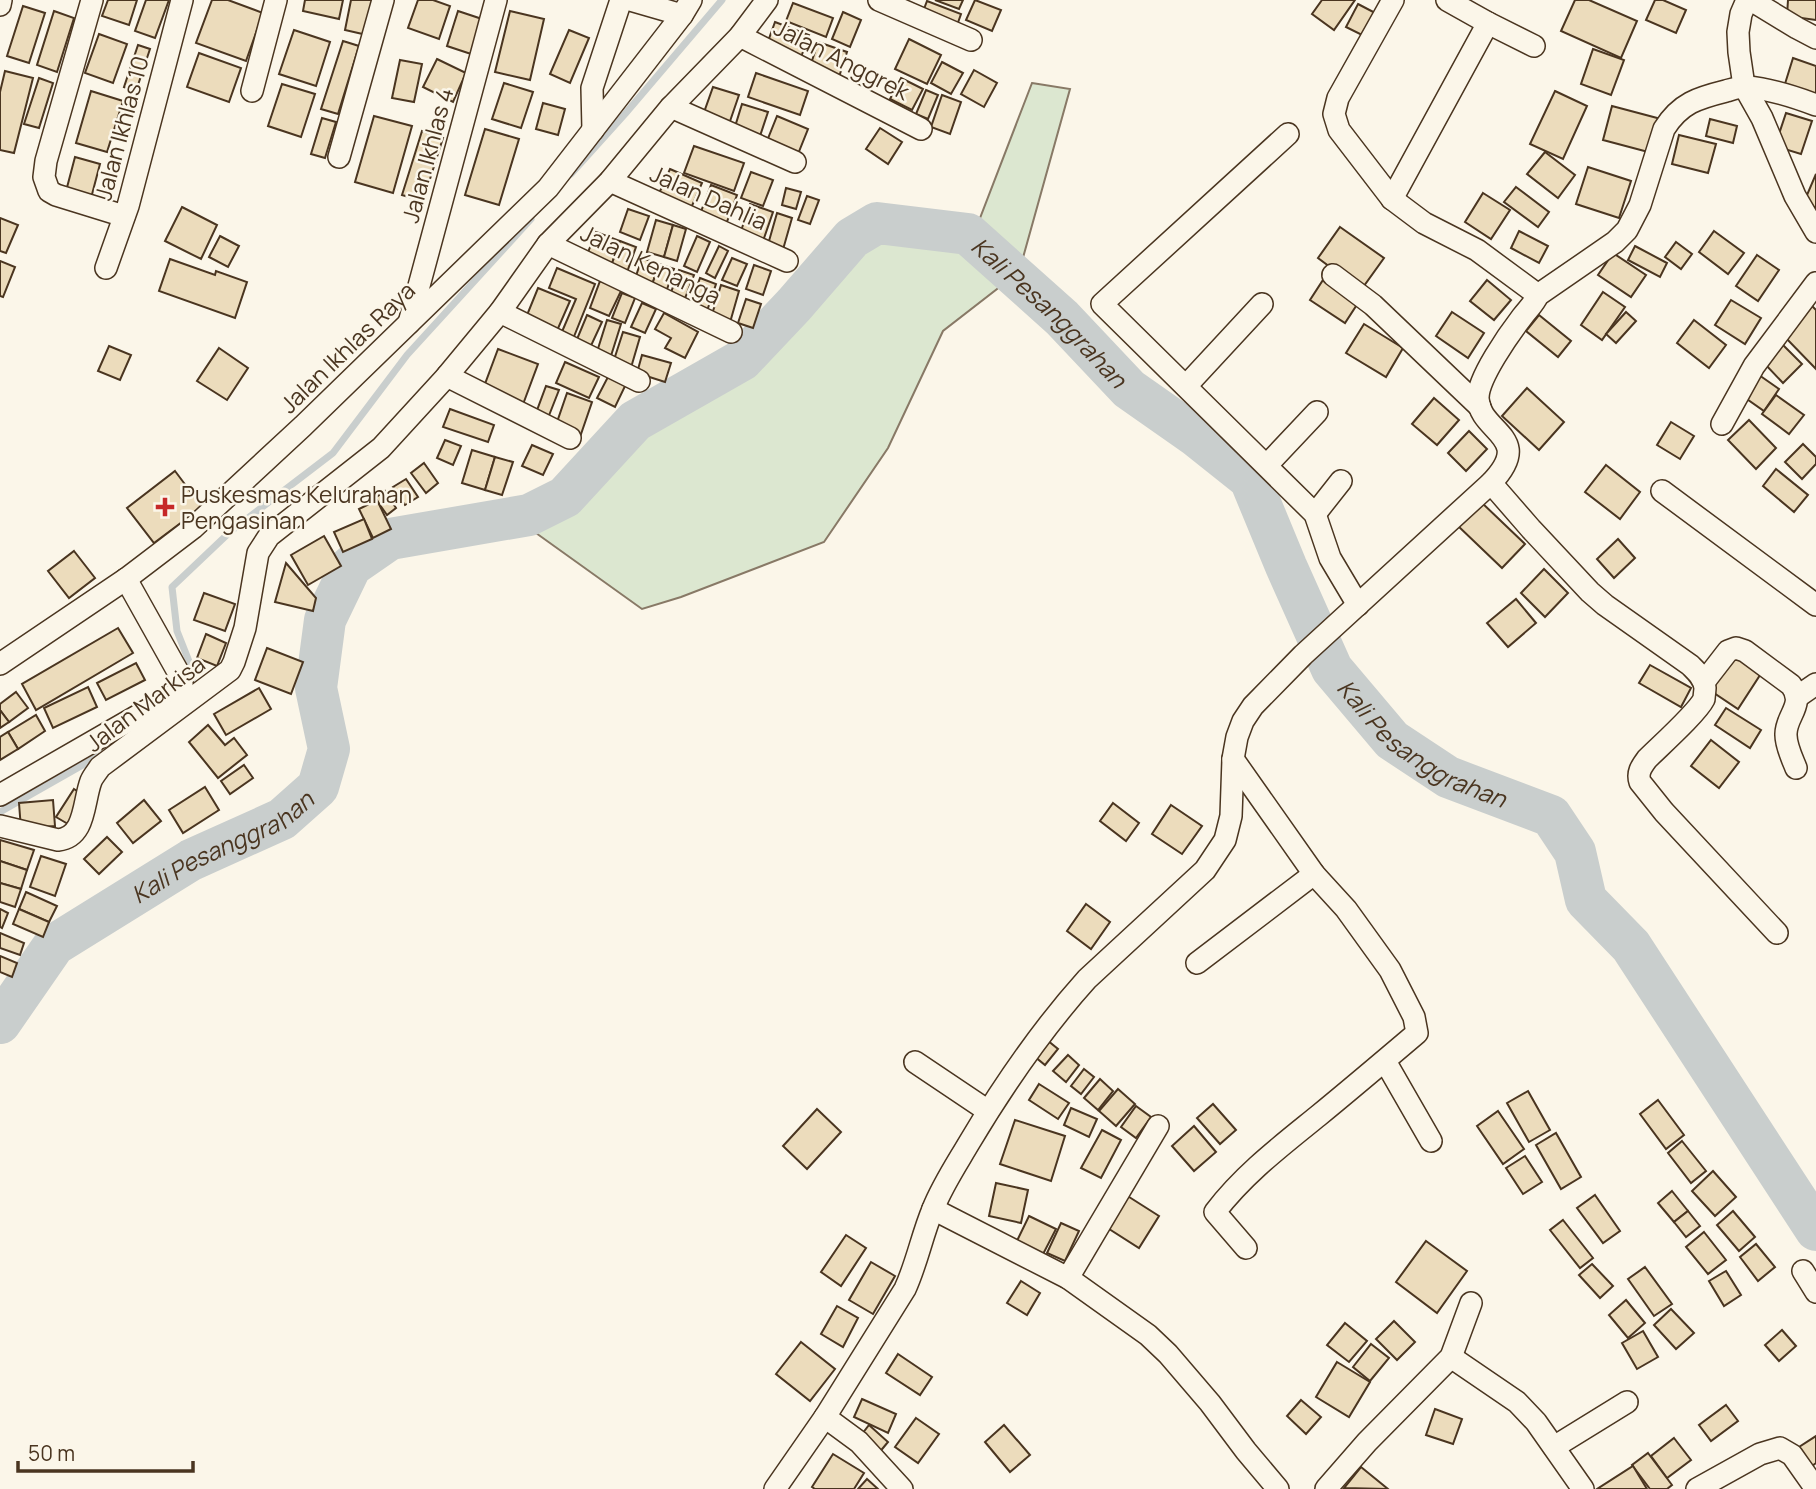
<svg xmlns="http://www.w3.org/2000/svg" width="1816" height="1489" font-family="Manrope,sans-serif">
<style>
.green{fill:#dce7d0;stroke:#887966;stroke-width:2}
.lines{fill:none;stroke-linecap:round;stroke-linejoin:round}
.stream{stroke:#c9cecd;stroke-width:7}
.river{stroke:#c9cecd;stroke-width:42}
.building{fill:#ecdcbc;stroke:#4a3520;stroke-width:2}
.minor-casing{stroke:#4a3520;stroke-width:24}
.minor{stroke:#fbf6e9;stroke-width:21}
.poi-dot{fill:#c62828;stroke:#fbf6e9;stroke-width:2.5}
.labels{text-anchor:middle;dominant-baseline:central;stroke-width:5;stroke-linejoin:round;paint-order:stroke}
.street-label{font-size:23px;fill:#4a3520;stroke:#fbf6e9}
.poi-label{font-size:23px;fill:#4a3520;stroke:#fbf6e9;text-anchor:start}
.water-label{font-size:24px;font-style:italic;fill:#4a3520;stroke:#fbf6e9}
</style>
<rect width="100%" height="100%" fill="#fbf6e9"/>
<path class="green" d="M1032,83l38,6 -51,183 -76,59 -55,117 -64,94 -143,55 -39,12 -127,-91 58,-15 49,-76 60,-40 81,-47 81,-90 65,-36 66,17z"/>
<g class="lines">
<g class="stream">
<path d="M571,174l54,-60 97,-114"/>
<path d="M189,688l5,-14 -17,-43 -5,-44 59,-56 102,-78 74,-98 124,-136"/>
<path d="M0,812l102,-58"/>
</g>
<path class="river" id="s1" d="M0,1023l54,-78 137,-85 91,-41 36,-32 11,-38 -13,-61 9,-68 26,-54 39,-27 139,-24 36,-18 70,-76 107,-61 52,-55 58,-67 25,-15 91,11 94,84 67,71 67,47 54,43 36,87 46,103 60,71 56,37 103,39 24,36 11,48 45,46 185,284"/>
</g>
<g class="building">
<path d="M108,0h29l-8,25 -27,-9z"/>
<path d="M146,0h23l-14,38 -20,-7z"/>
<path d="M212,0h16l35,13 -17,48 -50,-18z"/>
<path d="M305,0h38l-4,19 -36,-8z"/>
<path d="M351,0h24l-8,35 -22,-5z"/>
<path d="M418,0h15l17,6 -11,33 -31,-11z"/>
<path d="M935,0h28l-4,9z"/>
<path d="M975,0l26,10 -9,21 -26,-11z"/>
<path d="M1322,0h33l-21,30 -22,-16z"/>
<path d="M1575,0h14l48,21 -16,37 -60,-27z"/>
<path d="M1655,0h8l23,10 -10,23 -30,-13z"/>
<path d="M1788,0h28v20l-29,-4z"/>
<path d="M927,1l34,13 -6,17 -34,-14z"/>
<path d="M793,3l40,15 -7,19 -40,-16z"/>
<path d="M1358,4l23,12 -11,23 -24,-12z"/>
<path d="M23,6l22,7 -16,50 -22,-7z"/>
<path d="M54,11l20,7 -17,54 -20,-7z"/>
<path d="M458,11l27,9 -11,35 -27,-9z"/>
<path d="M510,11l34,8 -14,61 -35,-8z"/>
<path d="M843,12l18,8 -11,27 -18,-8z"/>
<path d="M775,22l34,13 -9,25 -34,-13z"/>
<path d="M294,30l36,12 -14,44 -37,-12z"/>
<path d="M569,30l20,8 -19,45 -20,-9z"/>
<path d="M99,34l28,10 -14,39 -28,-10z"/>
<path d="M909,39l32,16 -14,29 -32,-15z"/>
<path d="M343,41l16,5 -21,68 -17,-5z"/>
<path d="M818,42l29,10 -8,25 -29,-10z"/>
<path d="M138,45l12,4 -14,42 -12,-4z"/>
<path d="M1593,49l31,11 -13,35 -30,-11z"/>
<path d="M199,53l42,15 -12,34 -42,-15z"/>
<path d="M1793,58l23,8v31l-32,-10z"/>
<path d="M437,59l29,14 -13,29 -30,-15z"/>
<path d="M400,60l22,4 -8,38 -22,-4z"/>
<path d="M942,62l21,11 -12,21 -20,-11z"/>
<path d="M974,70l23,13 -13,24 -23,-13z"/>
<path d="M5,71l28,7 -19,75 -14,-3v-58z"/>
<path d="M756,73l52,18 -8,24 -52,-18z"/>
<path d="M39,78l14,5 -14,45 -15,-4z"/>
<path d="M901,78l22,11 -11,21 -22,-11z"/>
<path d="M504,83l29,9 -12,36 -29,-9z"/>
<path d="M282,84l33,10 -14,43 -33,-11z"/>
<path d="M713,87l26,8 -11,32 -26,-9z"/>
<path d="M926,90l12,5 -10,24 -12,-5z"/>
<path d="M91,91l32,10 -16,51 -31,-9z"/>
<path d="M1555,91l32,15 -24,53 -33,-15z"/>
<path d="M942,95l19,7 -11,32 -19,-7z"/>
<path d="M543,103l22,6 -7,26 -22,-6z"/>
<path d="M742,104l26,8 -9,27 -25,-9z"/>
<path d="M1612,106l49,13 -9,34 -49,-13z"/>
<path d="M1786,113l26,8 -11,33 -26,-8z"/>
<path d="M374,116l38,10 -19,67 -38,-11z"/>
<path d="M777,116l31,13 -12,30 -31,-13z"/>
<path d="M322,118l14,4 -11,36 -14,-4z"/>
<path d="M1710,119l27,7 -4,17 -27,-7z"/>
<path d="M880,128l22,14 -14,22 -22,-15z"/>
<path d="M485,129l34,10 -20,66 -34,-10z"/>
<path d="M422,131l21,7 -20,63 -21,-6z"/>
<path d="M1679,135l37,9 -8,29 -36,-9z"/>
<path d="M694,146l50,17 -10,28 -50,-18z"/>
<path d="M1545,152l30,23 -17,23 -31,-24z"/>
<path d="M75,157l25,7 -10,38 -25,-7z"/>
<path d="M1588,167l43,14 -12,37 -43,-14z"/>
<path d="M670,169l32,14 -14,32 -32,-15z"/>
<path d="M751,172l22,8 -10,26 -22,-8z"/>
<path d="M1816,174v34l-12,-6z"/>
<path d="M711,185l26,10 -12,32 -26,-10z"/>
<path d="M1516,187l33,25 -11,15 -34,-25z"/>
<path d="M786,188l15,4 -5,17 -14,-4z"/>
<path d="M1483,193l27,17 -19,29 -26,-17z"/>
<path d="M807,196l12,4 -9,24 -12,-4z"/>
<path d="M750,204l23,8 -10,29 -23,-7z"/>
<path d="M182,207l35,18 -16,34 -36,-18z"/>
<path d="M628,209l21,7 -9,24 -20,-8z"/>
<path d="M777,213l15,5 -10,35 -15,-5z"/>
<path d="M0,218l18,7 -12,28 -6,-2z"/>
<path d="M656,220l17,5 -9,32 -17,-5z"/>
<path d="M673,225l13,4 -9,32 -13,-4z"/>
<path d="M1340,227l44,31 -23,32 -43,-32z"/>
<path d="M1519,231l29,15 -9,17 -28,-15z"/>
<path d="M1714,231l30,22 -16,21 -29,-22z"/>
<path d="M596,232l24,9 -10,28 -25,-9z"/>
<path d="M220,236l19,10 -11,21 -19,-10z"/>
<path d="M697,236l13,6 -13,30 -13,-6z"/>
<path d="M620,241l16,6 -10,28 -16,-6z"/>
<path d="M1676,242l16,12 -11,15 -16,-12z"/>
<path d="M719,246l9,5 -13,27 -9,-5z"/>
<path d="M1635,246l32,17 -7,14 -32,-17z"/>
<path d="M1613,253l33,22 -15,22 -33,-22z"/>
<path d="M1757,255l22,15 -21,31 -22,-15z"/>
<path d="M642,258l17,6 -9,27 -17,-6z"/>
<path d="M732,258l15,6 -10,22 -15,-6z"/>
<path d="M170,259l45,16 1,-4 31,11 -12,36 -76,-27z"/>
<path d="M0,261l15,6 -12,30 -3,-1z"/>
<path d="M659,264l15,5 -9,26 -15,-4z"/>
<path d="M754,265l17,6 -8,24 -17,-6z"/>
<path d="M557,268l38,16 -22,55 -12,-5 15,-35 -27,-11z"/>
<path d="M679,270l15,5 -12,31 -14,-5z"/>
<path d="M700,278l16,6 -11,33 -17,-6z"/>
<path d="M1323,280l35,23 -13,20 -35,-23z"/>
<path d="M1487,280l24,20 -17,20 -24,-19z"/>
<path d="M600,281l22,8 -13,27 -19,-8z"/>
<path d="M721,285l18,6 -10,35 -19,-5z"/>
<path d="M538,288l32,13 -14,32 -31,-13z"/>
<path d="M1603,292l22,15 -23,33 -21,-15z"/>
<path d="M622,293l13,5 -10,25 -13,-5z"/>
<path d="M746,299l15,5 -8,24 -15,-5z"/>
<path d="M1731,300l30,18 -16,26 -30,-19z"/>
<path d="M642,303l14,6 -11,24 -14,-6z"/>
<path d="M1812,306l4,4v59l-33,-34z"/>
<path d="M1452,312l32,21 -16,25 -32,-22z"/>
<path d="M1626,312l10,9 -20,22 -10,-9z"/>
<path d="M664,313l34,19 -13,26 -20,-10 6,-10 -16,-9z"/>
<path d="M587,315l15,7 -13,28 -14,-6z"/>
<path d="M1539,315l32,26 -13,16 -32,-26z"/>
<path d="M607,320l14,4 -11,35 -14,-4z"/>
<path d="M1694,320l32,25 -17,23 -32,-25z"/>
<path d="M1364,324l39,24 -17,29 -40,-24z"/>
<path d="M623,332l17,5 -10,34 -18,-5z"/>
<path d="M1783,345l19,19 -19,19 -19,-20z"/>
<path d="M109,346l22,9 -11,25 -22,-9z"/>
<path d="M219,348l29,20 -21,32 -30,-19z"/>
<path d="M498,349l40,15 -16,43 -40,-15z"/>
<path d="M642,355l29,8 -6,19 -28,-9z"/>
<path d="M565,362l34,15 -10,21 -33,-15z"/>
<path d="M610,373l17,9 -12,25 -18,-9z"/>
<path d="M1759,375l20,14 -15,22 -20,-14z"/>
<path d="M546,386l13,4 -11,28 -12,-5z"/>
<path d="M1527,388l37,34 -25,28 -37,-34z"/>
<path d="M567,393l25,9 -12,35 -25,-9z"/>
<path d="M1776,395l28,20 -15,19 -27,-20z"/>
<path d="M1434,398l25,22 -22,25 -25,-21z"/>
<path d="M450,409l44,16 -6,17 -45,-15z"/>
<path d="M1749,420l27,28 -20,21 -28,-29z"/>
<path d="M1671,422l23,14 -14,23 -23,-14z"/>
<path d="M1469,431l18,18 -21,22 -18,-18z"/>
<path d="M445,440l16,6 -8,19 -16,-7z"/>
<path d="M1803,444l13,13v7l-14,15 -17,-17z"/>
<path d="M532,445l21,9 -10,21 -21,-9z"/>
<path d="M472,450l23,7 -10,33 -23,-7z"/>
<path d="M495,457l18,5 -11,33 -17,-5z"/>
<path d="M424,463l14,20 -12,10 -15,-20z"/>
<path d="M1606,465l34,27 -20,27 -35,-27z"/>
<path d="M1776,469l32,26 -14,17 -31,-26z"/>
<path d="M175,471l27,36 -48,36 -27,-35z"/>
<path d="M406,479l12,18 -13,8 -12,-18z"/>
<path d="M385,491l11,17 -9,7 -12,-17z"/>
<path d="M377,500l14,29 -18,9 -14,-29z"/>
<path d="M1480,501l45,43 -23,24 -45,-43z"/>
<path d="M364,519l8,20 -29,13 -9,-20z"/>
<path d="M324,536l17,30 -33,19 -17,-30z"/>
<path d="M1618,539l17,19 -21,20 -17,-19z"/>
<path d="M74,551l21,27 -26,20 -21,-27z"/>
<path d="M286,563l30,35 -3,13 -38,-9z"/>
<path d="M1544,569l24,24 -23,24 -24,-24z"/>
<path d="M204,593l31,11 -10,27 -31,-11z"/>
<path d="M1516,599l20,24 -28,24 -21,-24z"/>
<path d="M118,628l15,25 -97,57 -14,-26z"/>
<path d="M206,634l20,9 -9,23 -20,-8z"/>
<path d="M267,648l36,14 -12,32 -36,-14z"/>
<path d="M1731,653l31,19 -24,37 -30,-20z"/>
<path d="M136,663l9,17 -39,20 -9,-17z"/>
<path d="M1650,665l41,23 -10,19 -42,-24z"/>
<path d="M88,687l9,20 -44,21 -9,-20z"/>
<path d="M259,688l12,21 -45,26 -12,-21z"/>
<path d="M16,692l12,16 -19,14 -9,-12v-6z"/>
<path d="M1726,708l35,22 -11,18 -35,-23z"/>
<path d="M0,710l9,12 -9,6z"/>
<path d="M36,715l9,16 -27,18 -10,-17z"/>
<path d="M208,725l17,20 9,-7 13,17 -29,23 -29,-36z"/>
<path d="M8,732l10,17 -18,11v-23z"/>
<path d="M1711,740l28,22 -20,26 -28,-22z"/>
<path d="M244,765l9,13 -23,16 -9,-13z"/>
<path d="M205,787l14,23 -36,23 -14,-23z"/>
<path d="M74,789l12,8 -18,27 -12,-7z"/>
<path d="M53,800l2,26 -34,3 -2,-26z"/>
<path d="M144,800l17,21 -28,22 -16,-20z"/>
<path d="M1113,803l26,20 -13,18 -26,-20z"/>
<path d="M1171,805l31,21 -20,28 -30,-20z"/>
<path d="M107,837l15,15 -23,22 -15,-15z"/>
<path d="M0,840l34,10 -7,20 -27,-9z"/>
<path d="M41,856l25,8 -11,32 -25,-9z"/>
<path d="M0,861l27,9 -6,19 -21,-6z"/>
<path d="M0,883l21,6 -6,18 -15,-5z"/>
<path d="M26,892l31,14 -8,16 -30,-13z"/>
<path d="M1086,904l24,18 -19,27 -24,-18z"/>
<path d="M0,909l8,4 -6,15 -2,-1z"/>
<path d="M19,909l30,13 -6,15 -30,-13z"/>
<path d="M0,933l24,10 -4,12 -20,-7z"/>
<path d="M0,956l17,7 -5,14 -12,-5z"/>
<path d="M1047,1040l11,9 -13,16 -11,-9z"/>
<path d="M1068,1055l11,10 -13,17 -13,-11z"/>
<path d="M1084,1069l10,8 -13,17 -10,-8z"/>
<path d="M1100,1079l13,12 -15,19 -14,-12z"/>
<path d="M1039,1084l30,19 -11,16 -29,-19z"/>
<path d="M1118,1089l17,15 -19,22 -17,-15z"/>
<path d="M1528,1091l22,39 -21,12 -22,-39z"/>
<path d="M1658,1100l26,35 -18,14 -26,-35z"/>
<path d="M1213,1104l23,26 -16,14 -23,-26z"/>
<path d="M1136,1106l15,11 -15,21 -15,-11z"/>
<path d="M1071,1108l26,11 -8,18 -25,-12z"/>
<path d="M817,1109l24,23 -34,37 -24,-23z"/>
<path d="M1498,1111l26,38 -21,15 -26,-38z"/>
<path d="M1015,1120l50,16 -14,45 -51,-17z"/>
<path d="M1194,1126l22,26 -22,19 -22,-25z"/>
<path d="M1102,1130l19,10 -20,38 -20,-10z"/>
<path d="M1556,1133l25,44 -20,12 -25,-44z"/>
<path d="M1682,1141l24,30 -15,12 -23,-30z"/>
<path d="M1525,1156l17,26 -19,12 -17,-26z"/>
<path d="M1713,1171l23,26 -21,19 -23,-25z"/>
<path d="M996,1183l32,7 -7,33 -32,-7z"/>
<path d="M1672,1191l16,20 -14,11 -16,-19z"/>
<path d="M1126,1195l33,21 -20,32 -33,-21z"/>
<path d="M1595,1195l25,36 -17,12 -26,-35z"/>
<path d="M1688,1211l12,15 -14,11 -12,-15z"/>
<path d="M1733,1211l22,26 -16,14 -22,-26z"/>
<path d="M1029,1216l27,13 -16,31 -26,-13z"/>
<path d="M1563,1220l30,38 -13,10 -30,-38z"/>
<path d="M1061,1223l18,8 -14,30 -18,-8z"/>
<path d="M1704,1232l22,28 -18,14 -22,-27z"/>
<path d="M846,1235l20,13 -25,38 -20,-14z"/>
<path d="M1426,1241l41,30 -30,42 -41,-31z"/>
<path d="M1756,1244l19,23 -17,14 -18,-24z"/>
<path d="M871,1262l24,14 -22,38 -24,-14z"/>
<path d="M1592,1264l21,22 -13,12 -21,-23z"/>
<path d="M1645,1267l27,37 -18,12 -26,-37z"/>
<path d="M1726,1271l15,24 -17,11 -15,-25z"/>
<path d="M1021,1281l19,12 -13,22 -20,-12z"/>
<path d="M1626,1300l19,23 -17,15 -19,-23z"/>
<path d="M837,1306l21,12 -15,29 -22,-13z"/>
<path d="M1671,1309l23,24 -18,16 -22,-24z"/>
<path d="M1394,1321l21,21 -18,18 -21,-21z"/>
<path d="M1345,1323l22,18 -18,21 -22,-17z"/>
<path d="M1782,1330l14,16 -17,15 -14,-16z"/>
<path d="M1643,1331l15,26 -21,12 -15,-26z"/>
<path d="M801,1342l34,27 -25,32 -34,-27z"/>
<path d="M1371,1344l18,14 -19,23 -17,-14z"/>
<path d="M898,1354l34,23 -12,18 -34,-22z"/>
<path d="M1337,1362l33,20 -21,35 -33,-20z"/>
<path d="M862,1399l34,15 -8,19 -34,-16z"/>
<path d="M1301,1400l20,17 -15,17 -19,-18z"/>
<path d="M1726,1405l12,16 -27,20 -12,-16z"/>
<path d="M1435,1409l27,10 -9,25 -27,-9z"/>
<path d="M916,1418l23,16 -21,29 -23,-16z"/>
<path d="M869,1425l19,17 -10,12 -19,-16z"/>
<path d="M1004,1425l26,30 -20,17 -25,-30z"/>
<path d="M1816,1436v27l-4,3 -13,-19z"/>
<path d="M1674,1438l17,22 -24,18 -16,-22z"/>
<path d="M1648,1453l24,32 -5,4h-17l-18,-24z"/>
<path d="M833,1454l31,19 -10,16h-39l-3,-2z"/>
<path d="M1633,1466l14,23h-50z"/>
<path d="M1361,1467l27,22 -44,-1z"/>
<path d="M867,1479l11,10h-20z"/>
</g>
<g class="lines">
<defs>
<g id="minor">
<path d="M92,0l-46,161 -2,16 5,14 7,4 68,21"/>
<path d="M630,0l52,15"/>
<path d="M879,0l92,40"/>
<path d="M1393,0l-55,98 -4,16 5,16 53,69 32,24 53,27 61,45"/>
<path d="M1447,0l41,23 46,23"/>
<path d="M1747,0l-6,14 -3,18 1,20 5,34 18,32 33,78 21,36"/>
<path d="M1751,0l46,28 19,10"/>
<path d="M0,5l1,-5"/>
<path d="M740,36l181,93"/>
<path d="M252,91l24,-91"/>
<path d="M671,107l124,55"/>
<path d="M593,130l-1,-42 29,-88"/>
<path d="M1288,134l-186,170 213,210 15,44 28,47"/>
<path d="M339,157l44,-157"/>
<path d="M610,181l177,80"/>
<path d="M1392,199l96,-176"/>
<path d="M548,244l183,88"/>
<path d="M106,268l22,-62 54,-206"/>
<path d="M1333,275l40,30 107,102"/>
<path d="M500,312l139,69"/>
<path d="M409,323l87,-323"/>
<path d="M447,376l123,62"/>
<path d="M1186,386l76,-82"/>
<path d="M1722,424l32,-58 62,-83"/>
<path d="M1267,465l50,-53"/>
<path d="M1491,483l40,46 59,63 15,13 85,60c7,7 14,13 15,23 0,2 -1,9 -1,11 -7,14 -44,47 -57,60 -6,8 -10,14 -7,23l24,30 113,121"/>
<path d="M1662,491l154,114"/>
<path d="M1315,514l26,-33"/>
<path d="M0,664l126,-85 67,-51 110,-102 245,-238 134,-173 9,-15"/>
<path d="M1704,682l24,-31 8,-3 9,3 46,34c15,20 -6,31 -5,50 0,11 6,23 10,33"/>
<path d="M1797,697l19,-13"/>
<path d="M1233,759l81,115 32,35 44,61 24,47 3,16c-33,28 -66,56 -99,83 -37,30 -74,58 -103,96l31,36"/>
<path d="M0,795l179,-103 3,-6v-7l-56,-100"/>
<path d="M0,826l58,14c28,-3 25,-38 33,-59 2,-5 6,-9 9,-14l130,-97 4,-8 11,-34 13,-75 11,-17 112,-88 66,-72 53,-64 48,-68 62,-63 61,-74 69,-71 27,-36"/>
<path d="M1197,963l117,-89"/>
<path d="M1385,1061l46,80"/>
<path d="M915,1062l73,49"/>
<path d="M933,1209l135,69 80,57 20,19 42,49 36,48 32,38"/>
<path d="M1803,1271l13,21"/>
<path d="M1068,1278l90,-152"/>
<path d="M1451,1357l66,45 19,20 47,67"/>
<path d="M825,1417l34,25 43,47"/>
<path d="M1554,1447l73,-45"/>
<path d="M775,1489l50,-72 80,-128c12,-26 17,-54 28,-80 9,-23 23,-44 36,-66 34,-57 73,-114 118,-164l118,-109 20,-30 6,-24 2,-57 4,-22 6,-16 10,-15 50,-51 188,-172c45,-47 -12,-50 -13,-85 0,-20 31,-64 44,-81 6,-8 12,-13 16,-22l77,-53 12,-12 13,-25 24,-76c16,-26 34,-31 62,-38 7,-2 15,-5 21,-4 23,2 48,10 69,18"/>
<path d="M1326,1489l41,-47 84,-85 20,-54"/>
<path d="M1697,1489l63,-35 20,-6 12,7 24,34"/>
</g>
</defs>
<use href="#minor" class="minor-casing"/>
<use href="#minor" class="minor"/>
</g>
<path class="poi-dot" d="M161.5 496.5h7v7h7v7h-7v7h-7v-7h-7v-7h7z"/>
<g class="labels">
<g class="street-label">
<text transform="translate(842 59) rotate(27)">Jalan Anggrek</text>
<text transform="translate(121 128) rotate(-75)">Jalan Ikhlas 10</text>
<text transform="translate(427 155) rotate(-75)">Jalan Ikhlas 4</text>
<text transform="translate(709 197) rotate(24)">Jalan Dahlia</text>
<text transform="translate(651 264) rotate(26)">Jalan Kenanga</text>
<text transform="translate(347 347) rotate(-44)">Jalan Ikhlas Raya</text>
<text transform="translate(145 703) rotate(-37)">Jalan Markisa</text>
</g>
<g class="poi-label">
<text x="181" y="494">Puskesmas Kelurahan<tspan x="181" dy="26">Pengasinan</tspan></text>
</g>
<g class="water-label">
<text stroke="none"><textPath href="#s1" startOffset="1488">Kali Pesanggrahan</textPath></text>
<text stroke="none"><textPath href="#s1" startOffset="2076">Kali Pesanggrahan</textPath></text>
<text stroke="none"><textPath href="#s1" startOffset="290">Kali Pesanggrahan</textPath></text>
</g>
</g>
<path d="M18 1461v10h175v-10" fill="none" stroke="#4a3520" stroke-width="3.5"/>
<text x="28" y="1461" font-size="21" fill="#4a3520" stroke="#fbf6e9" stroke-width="5" paint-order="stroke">50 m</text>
</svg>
